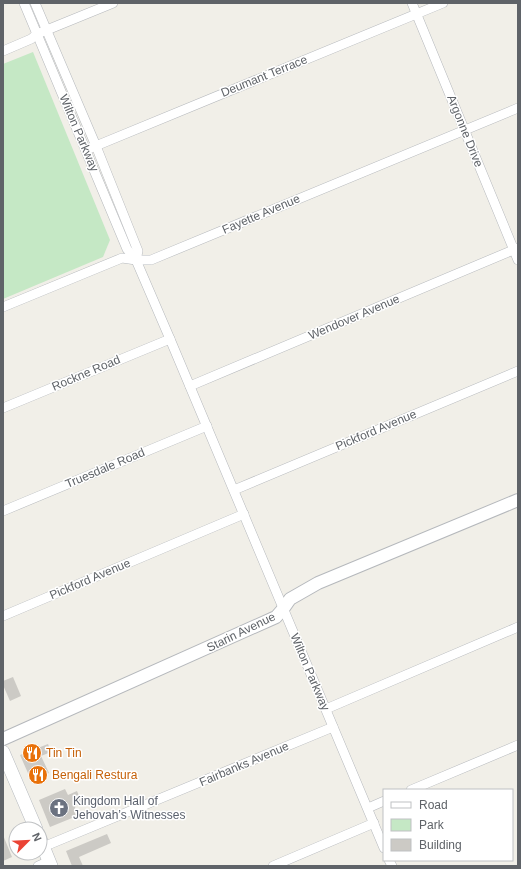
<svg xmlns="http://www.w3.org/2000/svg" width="521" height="869" font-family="Helvetica,sans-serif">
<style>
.green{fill:#c5e8c5}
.building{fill:#cccac5}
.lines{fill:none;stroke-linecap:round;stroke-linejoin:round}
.minor-casing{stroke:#b5b8bc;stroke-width:10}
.tertiary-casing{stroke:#b5b8bc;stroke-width:14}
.secondary-casing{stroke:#b6babf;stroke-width:14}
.minor{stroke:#fff;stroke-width:9}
.tertiary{stroke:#fff;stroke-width:12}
.secondary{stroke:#fff;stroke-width:13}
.labels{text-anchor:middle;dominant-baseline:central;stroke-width:3;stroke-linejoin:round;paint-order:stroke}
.street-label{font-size:12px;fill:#5f6368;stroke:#fff}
.food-label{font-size:12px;fill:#c56008;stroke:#fff;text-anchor:start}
.worship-label{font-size:12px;fill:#5b616d;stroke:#fff;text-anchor:start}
</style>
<rect width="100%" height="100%" fill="#f1efe8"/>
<path class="green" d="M33,52l77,188 -7,17 -100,42v-235z"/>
<g class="building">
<path d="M13,677l8,19 -11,5 -7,-16v-4z"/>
<path d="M48,744l3,8 -10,4 8,17 -18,7 -11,-25z"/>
<path d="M65,789l3,6 9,-4 5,12 -6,2 -2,6 3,5 -27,11 -11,-27z"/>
<path d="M107,834l4,9 -32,14 4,9h-11l-6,-15z"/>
<path d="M3,835l9,22 -9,4z"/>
</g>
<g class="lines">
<defs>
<g id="minor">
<path d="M24,3l103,246 9,11 34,79 214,509"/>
<path d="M35,3l61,143 42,105 -2,9"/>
<path d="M412,3l106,257"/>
<path d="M3,51l28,-12 6,-5 76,-31"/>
<path d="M86,150l357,-147"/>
<path d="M3,307l119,-49 14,2h15l367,-152"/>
<path d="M190,386l328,-138"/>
<path d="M3,408l167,-69"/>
<path d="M234,490l284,-119"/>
<path d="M3,511l204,-85"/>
<path d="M3,616l241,-102"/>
<path d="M326,709l192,-82"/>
<path d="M411,790l107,-45"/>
<path d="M368,808l16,-7"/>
<path d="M43,847l290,-120"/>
<path d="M389,860l3,6"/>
<path d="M38,866l11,-5"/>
<path d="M273,866l101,-43"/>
</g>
<path id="tertiary" d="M3,739l273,-122 7,-8 7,-10 28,-16 200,-83"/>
<g id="secondary">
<path d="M3,752l33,77"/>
<path d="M40,839l11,27"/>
</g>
</defs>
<use href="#minor" class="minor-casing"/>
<use href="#tertiary" class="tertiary-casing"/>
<use href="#secondary" class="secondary-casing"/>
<use href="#minor" class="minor"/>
<use href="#tertiary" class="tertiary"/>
<use href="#secondary" class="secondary"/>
</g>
<defs>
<symbol id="restaurant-disc" viewBox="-11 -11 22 22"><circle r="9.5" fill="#e8710a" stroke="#fff"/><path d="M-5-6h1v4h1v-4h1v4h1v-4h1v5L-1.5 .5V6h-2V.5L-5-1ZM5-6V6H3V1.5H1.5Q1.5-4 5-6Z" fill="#fff"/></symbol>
<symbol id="church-disc" viewBox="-11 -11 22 22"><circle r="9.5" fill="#6b7280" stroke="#fff"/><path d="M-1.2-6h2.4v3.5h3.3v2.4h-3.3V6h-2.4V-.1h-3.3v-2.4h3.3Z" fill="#fff"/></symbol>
</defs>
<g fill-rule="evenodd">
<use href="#restaurant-disc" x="21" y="742" width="22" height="22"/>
<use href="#restaurant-disc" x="27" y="764" width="22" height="22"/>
<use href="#church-disc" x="48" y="797" width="22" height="22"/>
</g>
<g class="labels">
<g class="street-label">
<text transform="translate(264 76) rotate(-22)">Deumant Terrace</text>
<text transform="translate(465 131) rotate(68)">Argonne Drive</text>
<text transform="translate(79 133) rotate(67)">Wilton Parkway</text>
<text transform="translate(261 214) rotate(-23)">Fayette Avenue</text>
<text transform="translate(354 317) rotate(-23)">Wendover Avenue</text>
<text transform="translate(86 373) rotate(-23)">Rockne Road</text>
<text transform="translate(376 430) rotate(-23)">Pickford Avenue</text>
<text transform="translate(105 468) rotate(-23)">Truesdale Road</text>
<text transform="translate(90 579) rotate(-23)">Pickford Avenue</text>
<text transform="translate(241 632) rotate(-26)">Starin Avenue</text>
<text transform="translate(310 672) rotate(67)">Wilton Parkway</text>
<text transform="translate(244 764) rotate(-23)">Fairbanks Avenue</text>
</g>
<g class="food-label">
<text x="46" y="753">Tin Tin</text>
<text x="52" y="775">Bengali Restura</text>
</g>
<g class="worship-label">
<text x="73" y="801">Kingdom Hall of<tspan x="73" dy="14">Jehovah’s Witnesses</tspan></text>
</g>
</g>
<rect width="521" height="869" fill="none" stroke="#5f6368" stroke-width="8"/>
<rect x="383" y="789" width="130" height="72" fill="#ffffff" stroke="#bfc1c3"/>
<rect x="391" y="802" width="20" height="6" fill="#ffffff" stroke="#bfc1c3"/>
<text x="419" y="809" font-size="12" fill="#5f6368">Road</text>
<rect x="391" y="819" width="20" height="12" fill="#c5e8c5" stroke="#bfc1c3"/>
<text x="419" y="829" font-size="12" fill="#5f6368">Park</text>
<rect x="391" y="839" width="20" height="12" fill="#cccac5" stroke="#bfc1c3"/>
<text x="419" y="849" font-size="12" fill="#5f6368">Building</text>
<g transform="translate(28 841) rotate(66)"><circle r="19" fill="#ffffff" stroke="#bfc1c3"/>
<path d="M0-3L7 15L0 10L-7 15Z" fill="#ea4335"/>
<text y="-6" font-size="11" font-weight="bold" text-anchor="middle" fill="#5f6368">N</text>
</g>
</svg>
